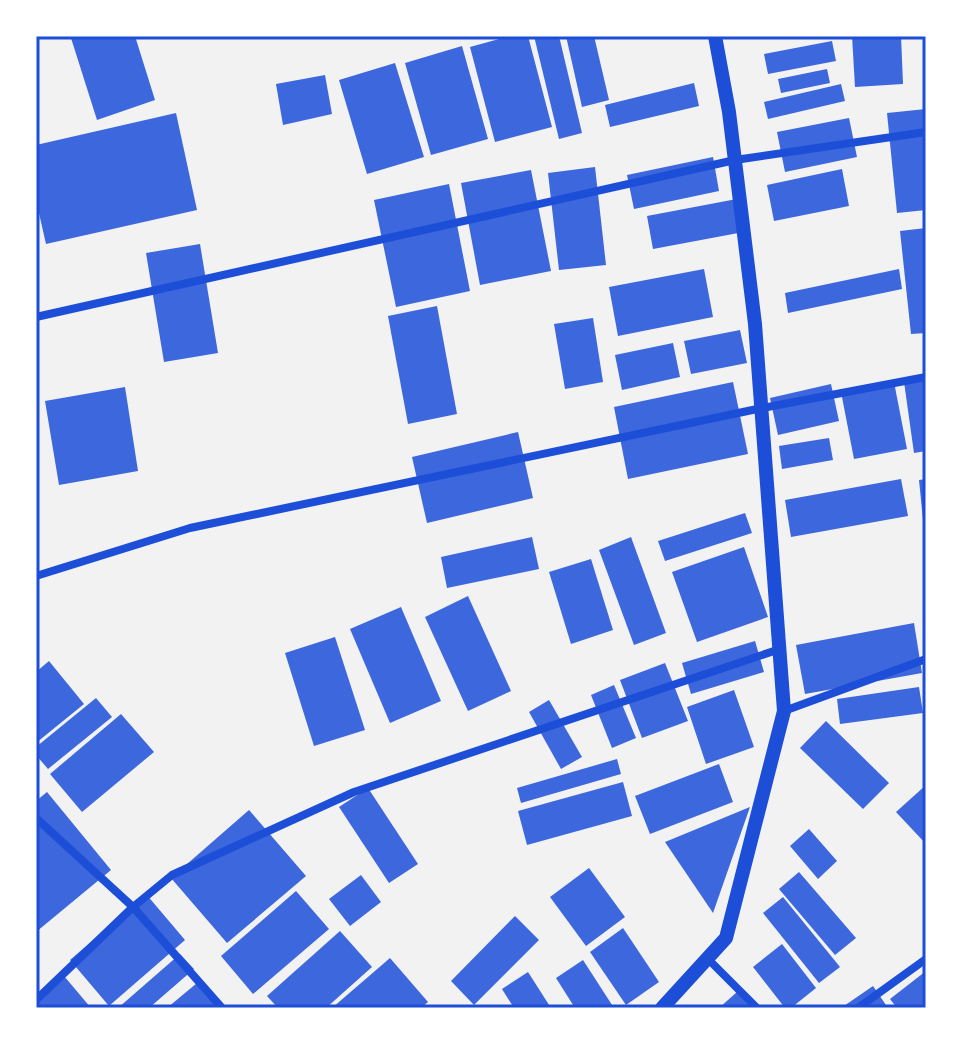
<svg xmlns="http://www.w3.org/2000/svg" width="962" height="1044" font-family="Literata,serif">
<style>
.building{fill:#3d67dc}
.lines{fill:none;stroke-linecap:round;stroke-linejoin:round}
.minor{stroke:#1d4ed8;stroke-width:8}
.tertiary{stroke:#1d4ed8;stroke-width:14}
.neatline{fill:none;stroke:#1d4ed8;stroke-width:3}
</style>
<rect width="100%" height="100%" fill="#f2f2f2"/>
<g class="building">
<path d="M78,36h57l20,64 -58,20 -26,-82z"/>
<path d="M510,36h18l24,91 -57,15 -25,-95z"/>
<path d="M534,36h25l23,97 -23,6z"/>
<path d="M566,36h28l15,64 -27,7z"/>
<path d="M852,36h49l2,48 -48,3z"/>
<path d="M832,41l4,20 -68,13 -4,-20z"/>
<path d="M462,46l26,93 -57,16 -26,-92z"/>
<path d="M395,63l29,94 -57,17 -28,-94z"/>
<path d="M827,69l3,14 -49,10 -3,-14z"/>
<path d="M325,75l7,39 -49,11 -7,-41z"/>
<path d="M694,83l5,23 -89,21 -5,-22z"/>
<path d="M841,84l4,17 -77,18 -4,-17z"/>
<path d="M926,109v101l-29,3 -10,-100z"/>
<path d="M176,113l21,97 -151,34 -10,-44v-55z"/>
<path d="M849,118l8,39 -72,15 -8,-40z"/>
<path d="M713,157l6,34 -85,18 -7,-34z"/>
<path d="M595,167l11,98 -47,5 -11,-97z"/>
<path d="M842,169l7,37 -75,15 -7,-36z"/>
<path d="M531,170l20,101 -71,14 -19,-102z"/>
<path d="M449,184l21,107 -74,16 -22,-107z"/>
<path d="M742,198l7,33 -96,18 -6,-33z"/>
<path d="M926,228v105l-15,1 -11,-103z"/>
<path d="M200,244l18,109 -54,9 -18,-109z"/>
<path d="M704,269l9,48 -95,19 -9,-49z"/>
<path d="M899,269l3,20 -114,24 -3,-20z"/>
<path d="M437,306l20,108 -49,10 -20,-108z"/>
<path d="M593,318l10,64 -38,7 -11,-65z"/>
<path d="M740,330l7,33 -56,11 -7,-33z"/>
<path d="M673,343l7,34 -58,13 -7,-35z"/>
<path d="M926,379v72l-12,2 -10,-71z"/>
<path d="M733,382l15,72 -120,25 -14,-72z"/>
<path d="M894,382l13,67 -53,10 -13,-67z"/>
<path d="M831,384l8,37 -61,14 -8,-37z"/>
<path d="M125,387l13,84 -79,14 -14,-84z"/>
<path d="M518,432l15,66 -106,25 -15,-66z"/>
<path d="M829,438l4,22 -51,9 -3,-23z"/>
<path d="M901,479l7,37 -117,21 -6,-37z"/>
<path d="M926,479v51h-2l-5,-50z"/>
<path d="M745,513l7,20 -87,28 -7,-20z"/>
<path d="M532,537l7,32 -92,19 -6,-31z"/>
<path d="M631,537l35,96 -32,12 -35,-95z"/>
<path d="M744,547l24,70 -71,25 -25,-70z"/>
<path d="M591,559l22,71 -42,14 -22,-72z"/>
<path d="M468,596l43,95 -43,20 -43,-94z"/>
<path d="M401,607l40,94 -51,22 -40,-94z"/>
<path d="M914,623l8,50 -117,21 -9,-49z"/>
<path d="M335,637l30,93 -51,16 -29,-93z"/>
<path d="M755,641l9,31 -73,22 -9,-31z"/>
<path d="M49,661l35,43 -48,39v-71z"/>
<path d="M665,663l23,58 -46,17 -22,-58z"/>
<path d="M614,685l22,53 -24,10 -21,-53z"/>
<path d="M919,687l4,26 -83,11 -3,-25z"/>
<path d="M734,690l20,57 -48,17 -19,-57z"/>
<path d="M96,698l16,19 -64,52 -12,-14v-8z"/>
<path d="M549,700l33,57 -21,12 -32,-57z"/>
<path d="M121,714l33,38 -72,60 -32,-38z"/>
<path d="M826,721l63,62 -26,26 -63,-61z"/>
<path d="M617,759l4,15 -100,29 -4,-15z"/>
<path d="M719,764l14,38 -83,32 -15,-38z"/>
<path d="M623,782l9,34 -105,29 -9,-34z"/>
<path d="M926,785v59l-30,-32z"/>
<path d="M368,788l50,76 -29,19 -50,-76z"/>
<path d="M47,792l64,78 -75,62v-131z"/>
<path d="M750,807l-37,106 -48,-71z"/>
<path d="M249,810l57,66 -79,67 -56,-65z"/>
<path d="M809,829l28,32 -19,18 -28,-33z"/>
<path d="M589,868l36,49 -39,29 -36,-49z"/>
<path d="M799,872l57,66 -21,17 -56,-66z"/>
<path d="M361,875l20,27 -31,24 -21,-27z"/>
<path d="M296,891l33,38 -76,65 -32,-38z"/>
<path d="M146,894l39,46 -76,66 -39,-46z"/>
<path d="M783,897l57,70 -21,16 -56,-70z"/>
<path d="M515,916l24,24 -65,65 -23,-24z"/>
<path d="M623,928l36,54 -33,23 -36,-53z"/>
<path d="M340,931l32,36 -46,41h-48l-11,-12z"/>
<path d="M782,944l34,44 -25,20h-6l-32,-41z"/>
<path d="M180,954l14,15 -45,39h-31z"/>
<path d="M390,958l38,44 -7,6h-89z"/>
<path d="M583,960l31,48h-39l-19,-30z"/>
<path d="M926,971v37h-29l-7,-9z"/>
<path d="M528,972l23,36h-37l-12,-19z"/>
<path d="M64,976l27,32h-55v-7z"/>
<path d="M197,983l22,25h-52z"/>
<path d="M873,986l15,22h-47z"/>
<path d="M737,992l15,16h-33z"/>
</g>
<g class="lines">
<g class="minor">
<path d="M36,317l699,-157 191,-28"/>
<path d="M36,576l154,-48 572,-120 164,-31"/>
<path d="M784,711l142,-52"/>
<path d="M36,818l97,89 89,101"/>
<path d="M708,959l49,49"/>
<path d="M36,1000l97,-93 39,-32 182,-83 426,-143"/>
<path d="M858,1008l68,-49"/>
</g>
<path class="tertiary" d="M662,1008l64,-70 58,-227 -29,-387 -26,-212 -14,-76"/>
</g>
<rect width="962" height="1044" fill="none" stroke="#ffffff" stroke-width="76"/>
<rect x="38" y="38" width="886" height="968" class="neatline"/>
</svg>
